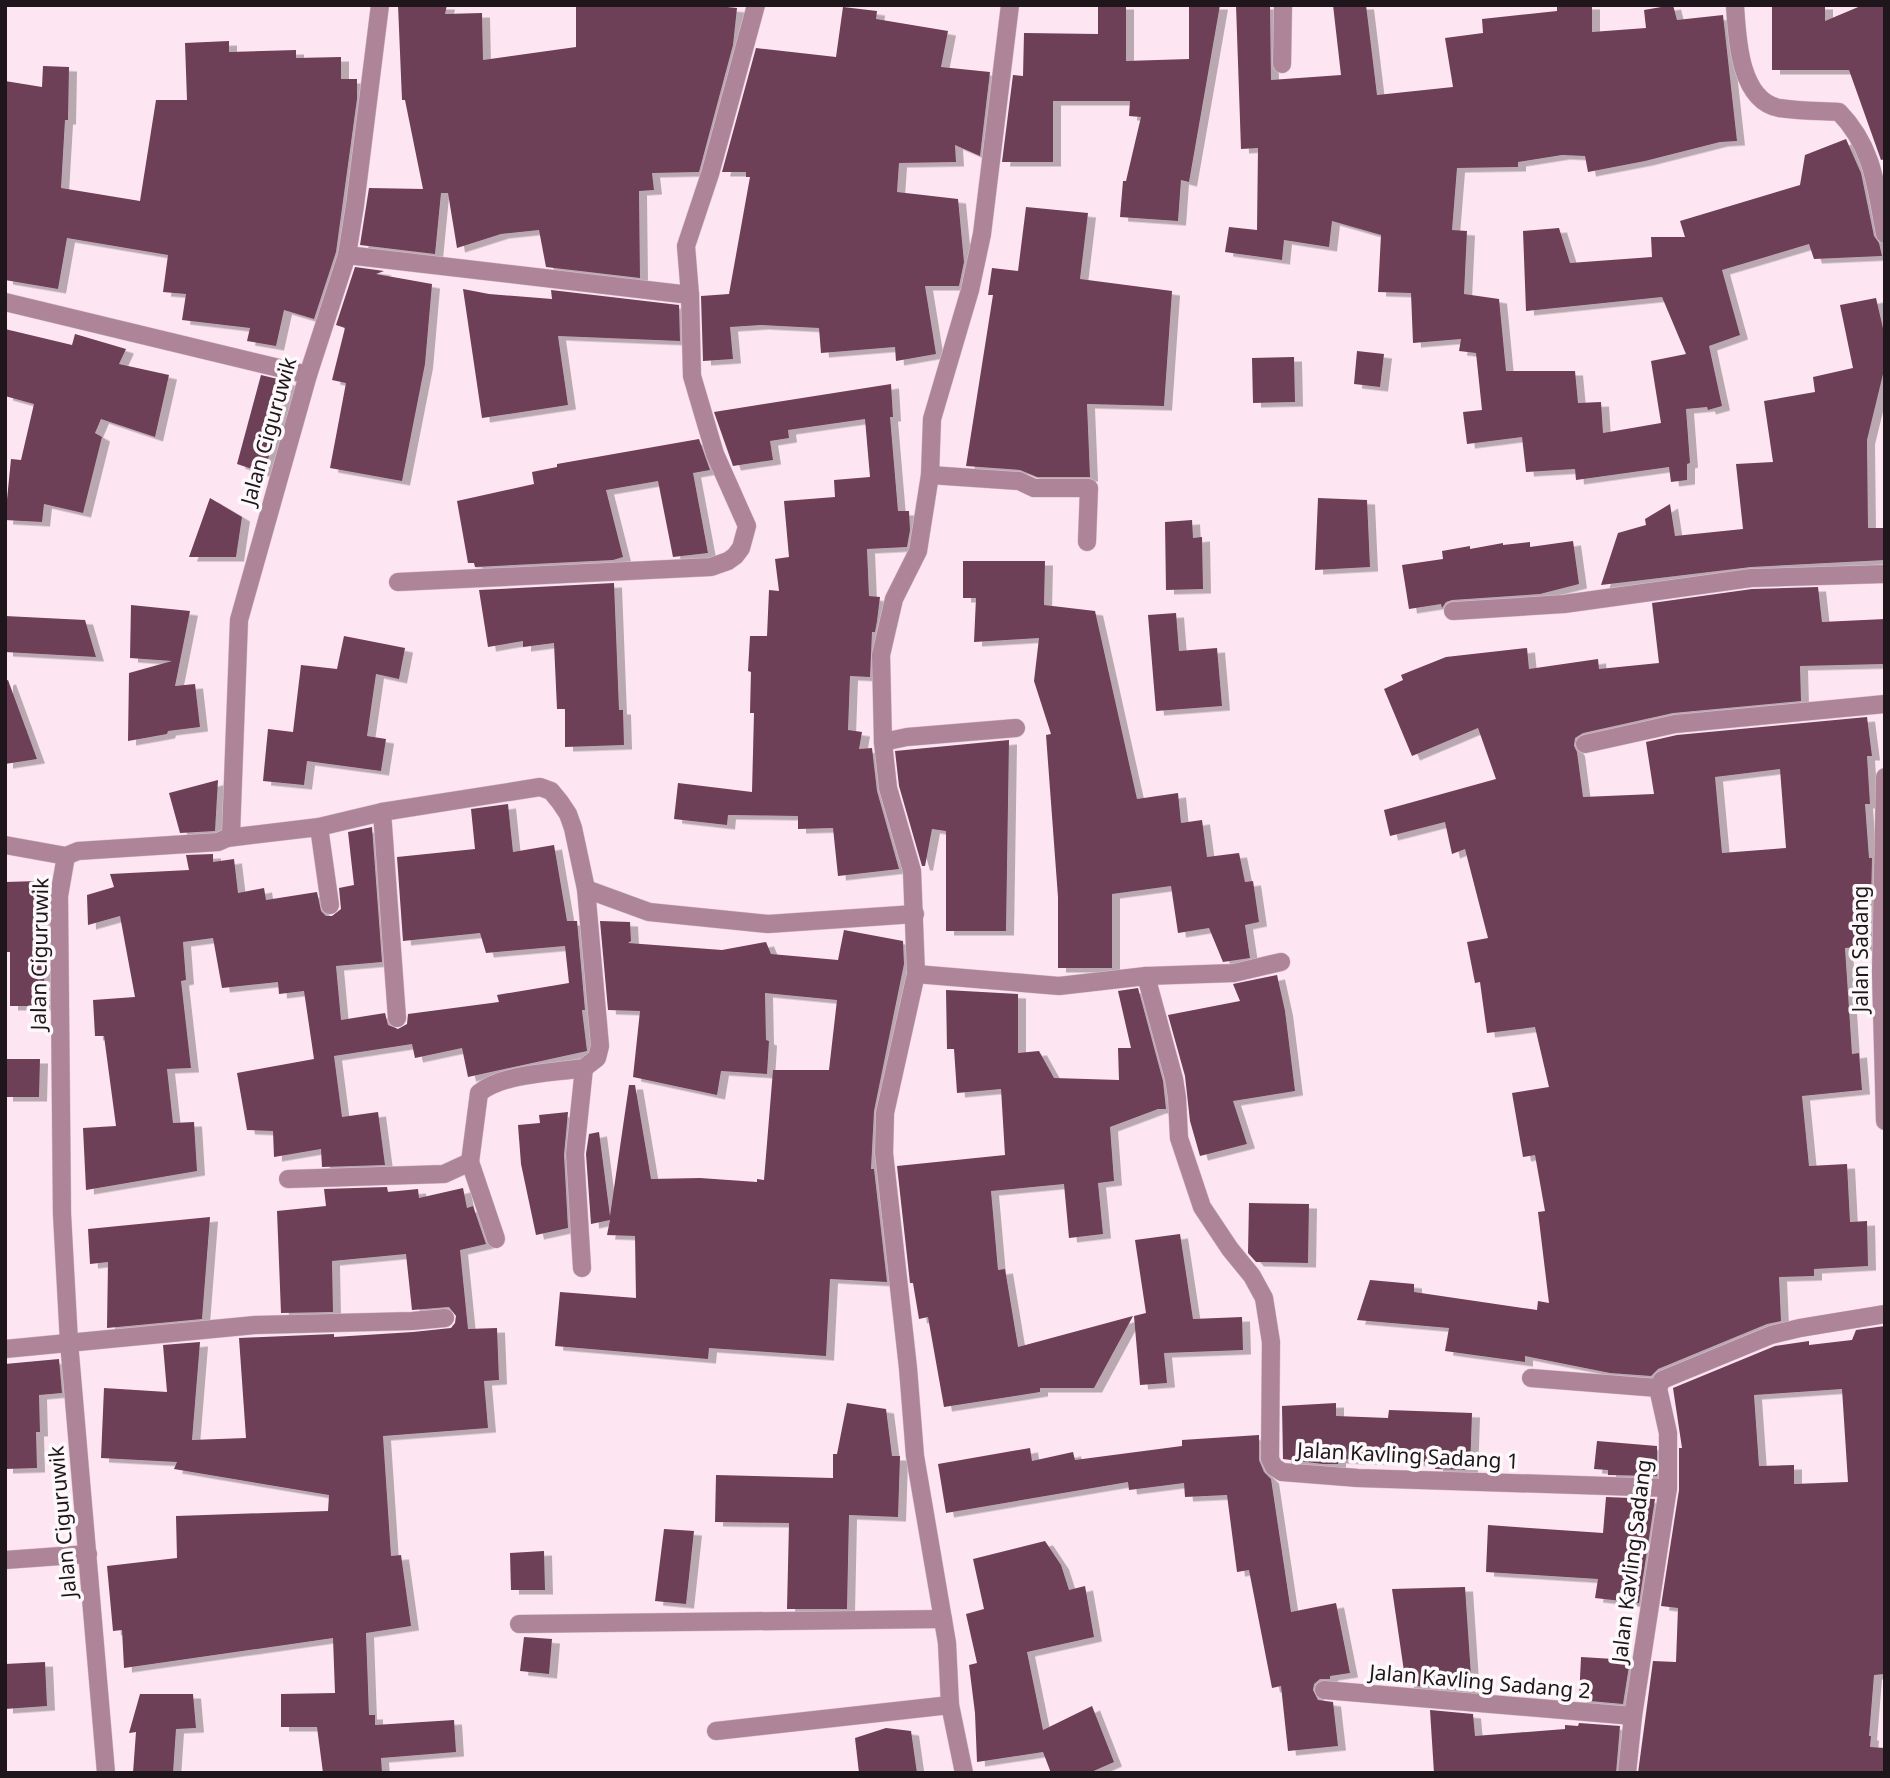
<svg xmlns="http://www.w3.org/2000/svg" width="1890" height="1778" font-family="'Noto Sans',sans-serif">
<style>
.building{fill:#6d3f58;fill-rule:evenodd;filter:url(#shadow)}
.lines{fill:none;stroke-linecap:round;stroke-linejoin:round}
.lane-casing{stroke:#d9c4cf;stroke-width:19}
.street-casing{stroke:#d9c4cf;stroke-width:19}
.lane{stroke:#ae8499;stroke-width:18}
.street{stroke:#ae8499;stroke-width:18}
.labels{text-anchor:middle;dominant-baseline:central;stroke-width:7;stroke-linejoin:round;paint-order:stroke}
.street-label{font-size:21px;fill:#1e161a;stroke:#fdf9fb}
</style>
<defs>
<filter id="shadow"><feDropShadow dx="8" dy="4.5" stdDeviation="0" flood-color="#0004"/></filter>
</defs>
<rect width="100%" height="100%" fill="#fde5f1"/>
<g class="building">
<path d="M398,5h49l-2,9 37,-1 1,47 93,-13v-42h131l30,3 -4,37 -34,127 -47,1 2,17 -15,1 1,87 -94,-11 -7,-37 -38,4 -44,14 -9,-55h-7l-6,61 -75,-9 9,-57 54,1 -18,-89h-3z"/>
<path d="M1098,5h28v56l63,-2v-54h31l-31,177 -8,-2 -3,41 -58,-4 3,-36h3l15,-64 -12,-1 1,-15h-77v61h-51l11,-87 10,1 1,-43 74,1z"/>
<path d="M1236,5h34l1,75 70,-5 -8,-70h33l11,90 76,-8 -8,-49 38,-5 -1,-14 75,-8v-6h35v27l54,-4 -2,-18 29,-5 4,15 46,-5 14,126 -17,1 -75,19 -57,11 -3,-16 -23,-1 -44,7v5l-61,1 -5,62 15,1 -3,63 35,5 7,72h69l3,32 23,-1 2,31 58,-10 -10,-62 35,-7 -24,-57 -136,14 -3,-80 36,-3 11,35 82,-6 -1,-20h34l-5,-16 120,-36 5,-30 41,-16 15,34 13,63 5,7 3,13 -68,3 -5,-15 -87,26 18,65 -31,11 13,60 -14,4 -1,-3 -21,2 4,54 -3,1v16l-16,2 -2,-15 -93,13 -1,-11 -49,3 -4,-35 -55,7 -4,-32 19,-2 -6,-57 -17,-2 2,-12 -48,4 -2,-50 -33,-1 3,-57 -49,-14 -3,26 -45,-7 -2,20 -57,-8 4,-25 28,3 1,-82 -17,1z"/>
<path d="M1772,5h53v16l38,-16h22v154l-4,1 -32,-90h-77z"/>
<path d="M843,7l34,4 -1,8 72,12 -7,36 49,5 -10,84 -25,-11 1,17 -57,1 -2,29 61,7 6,63 -5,24h-34l11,68 -40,7 -1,-14 -74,6 -2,-25 -58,-3 -31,2 3,32 -30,2 -2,-65 28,-2 21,-117h-4v-5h-24l34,-124 80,9z"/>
<path d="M229,41v11l67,-2v8l45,-1v22h16v20l-21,153 -22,67 -30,-9 -8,36 -29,-5 3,-13 -68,-8 4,-26 -23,-2 5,-37 -101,-17 -9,51 -53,-9v-199l37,6 1,-21 26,1 -1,53h-3l-4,68 79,13 16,-101h31l-2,-57z"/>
<path d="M1026,207l62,6 -8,66 92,12 -8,115 -77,-2 3,73h-53l-17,-7 -54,-4 27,-171h-5l4,-27 26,3z"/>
<path d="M355,267l29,4 -8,3 56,10 -7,80 -23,117 -72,-13 16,-85 -14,-3 13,-52 -9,-3z"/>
<path d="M463,289l26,5 63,5 -1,-9 128,15 1,36 -122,-5 10,69 -86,13z"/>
<path d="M1876,298l9,39v29l-18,74 1,88h17v32l-134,7 -150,18 17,-52 28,-8 -1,-6 25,-15 5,32 68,-7 -7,-65 37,-2 -9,-61 51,-9 -2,-15 40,-9 -13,-63z"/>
<path d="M5,329l67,16 3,-11 51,15 -7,15 50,11 -14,62 -54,-18 -6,14 7,4 -19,76 -39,-9 -2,18 -37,-2 6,-61 10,1 13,-56 -29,-8z"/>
<path d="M1357,351l27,3 -4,33 -26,-3z"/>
<path d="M1294,357l1,45 -42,1 -1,-45z"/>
<path d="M261,375l29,7 -26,91 -27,-9z"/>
<path d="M891,384l2,33h-3l8,94h11l1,19 -3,17 -40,2 2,47 11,1 -3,24 -2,11h-3l-2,45 -20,-1 -2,54 14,2 -3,17 13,-1 5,43 22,78 -61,7 -5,-48 -35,1v-13l-70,-1 -1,10 -53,-6 4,-36 74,9 2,-79h-4l1,-41 -3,-1 2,-35h17l2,-46 10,1 -4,-32 14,-2 -5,-56 51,-4 -1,-17 36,-3 -5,-58 -77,11 1,8 -19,3 3,19 -40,6 -19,-54z"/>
<path d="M699,439l11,31 -17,3 15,80 -35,4 -15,-76 -52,9 17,67 -10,3 -138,7 -1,-4h-6l-11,-62 77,-17 -2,-12 25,-5v-3z"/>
<path d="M210,498l32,19 -6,40h-47z"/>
<path d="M1318,498l49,2 3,67 -55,3z"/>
<path d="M1192,520l1,18 9,-1 1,52 -37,1 -1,-68z"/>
<path d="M1573,541l6,43 -39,10 -88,6 -6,2 -4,6 -1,-4 -32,5 -7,-44 41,-6 -1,-8 28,-5v3l33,-6v2l27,-3v5z"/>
<path d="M963,561h82l-1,44 51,6 42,188 41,-6 3,30 21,-3 5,37 32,-4 6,29 8,-1 6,41 -14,3 5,33 -27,4 -14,-34 -31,5 -7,-47 -59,8v74h-54v-71l-12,-162 5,-1 -17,-53 5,-43 -65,4 2,-44h-13z"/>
<path d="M614,583l5,127h4l1,35 -59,2v-38h-8l-3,-66 -31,4v-6l-35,6 -9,-57z"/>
<path d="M1818,587l4,35 63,-3v45l-85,2 1,35 -128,12 -90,20 -8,5 -1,8 3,6 6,45 71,-3 -8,-52 31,-7 190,-18 5,39h-5l3,48h-5l4,54h3l-2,88 -25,2 7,106 7,-1 3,37 -60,6 7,70 38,-2 3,58 17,-1 1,45 -54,3v7l-35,1 2,44 -14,3 -109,45 -7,7 -41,-3 -85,-17v6l-80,-11 4,-23 -92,-8 13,-40 44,4v8l123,18 1,-9 11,2 -11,-91 7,-1 -10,-56 -12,2 -11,-64 37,-6 -14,-60 -48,6 -7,-51 -5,1 -8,-41 21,-4 -23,-89 -13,5 -7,-32 -55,14 -6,-26 112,-31 -18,-51 -66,28 -28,-67 19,-9 -2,-5 45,-18 81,-9 2,21 69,-10 1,10 60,-6 -7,-60 100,-14zM1780,769l6,79 -64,5 -7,-76z"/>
<path d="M131,605l59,6 -15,75 20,-2 5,43 -32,4 -1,3 -39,7 1,-68 43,-12 -42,-3z"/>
<path d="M1176,613l3,38 38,-3 5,58 -66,5 -8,-96z"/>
<path d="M5,616l80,4 11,37 -91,-5z"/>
<path d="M344,636l61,12 -6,31 -23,-5 -9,62 19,3 -5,32 -74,-10 -3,24 -41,-4 5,-52 25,3 8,-67 36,4z"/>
<path d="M8,680l29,79 -32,5v-83z"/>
<path d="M1009,740l-3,191h-60v-100l-14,-2 -7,37h-3l-23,-80 -4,-35z"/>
<path d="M218,780l-3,51 -35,2 -11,-40z"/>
<path d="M508,804l5,48 41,-7 13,76h10l8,89h-3l5,41 -119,26 -6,-29 -47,10 -3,-14 -78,12 8,61 36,-5 7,53 -63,2 -1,-18 -47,8 -1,-26 -26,-1 -10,-57 77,-14 -10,-68 -25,3 -1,-12 -56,6 -9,-50 -30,4 3,38 -5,1 10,87 -24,1 6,54 21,-1 3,49 -111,19 -3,-62 33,-2 -12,-90h-9l-2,-36 42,-3 -15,-81 -32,9 -1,-30 27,-8 -4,-13 79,-4 -3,-15 27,-1v8l21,-3 4,34 26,-5 2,12 51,-8 4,19 5,5h6l9,-7 -2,-21 15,-3 -6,-53 24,-5 10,135 -46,4 5,54 44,-7 3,12 10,4 9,-5 1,-10 91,-12 -2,-7 72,-12 -4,-37 -79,7 -6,-20 -77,8 -6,-84 78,-8 -4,-40z"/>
<path d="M39,881l-2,29 8,-2 -1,98h-34v-54h-5v-70z"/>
<path d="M600,921l30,1 1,19 -3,2 94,7 44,-8 5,12 67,6 6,-30 59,11 1,23 -30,147 -3,58h3l13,113 -57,-3 -4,77 -117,-8 -1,11 -153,-13 5,-54 76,6 -1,-62 -28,-1 3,-15 -19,4 -5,-70 3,-20 10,-2 11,84 19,-131h6l16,94 49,-1 57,4v-3l7,1 9,-110h56l8,-70 -72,-7 1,47 3,1 -2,33 -46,-3 -4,24 -84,-18 7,-66 -32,-1z"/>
<path d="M1277,975l8,36 10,80 -62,10 14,43 -47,12 -10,-35 -5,-45 -17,-61 72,-14 -7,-17z"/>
<path d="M1138,988l25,93 3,28h-8l-48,18 4,54 -16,2 5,51 -34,4 -5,-54 -73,7 7,79 7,-1 13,78 115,-31 -39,72h-54v4l-96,15 -16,-90 -9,2 -6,-36h-3l-13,-117 108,-11 -4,-66 -44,4 -3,-44h-7l-1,-59 72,4v59l21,-2 15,27 65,2 -1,-32h13l-13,-57z"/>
<path d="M5,1059h35l-1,38h-34z"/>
<path d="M568,1112l-4,43 4,73 -32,7 -15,-71 -3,-39 22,-2 -1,-8z"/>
<path d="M387,1187l1,5 30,-3 1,9 44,-10 4,20 6,-2 13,38 -26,6 8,79 29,-1 2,52 -15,1 4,47 -105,8 8,120 10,-1 10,71 -45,7 3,82h6v10l79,-5 2,32 -75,6 1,15h-59l-6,-46h-36v-33l54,-1 -2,-55 -209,30 -2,-38 -9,1 -6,-65 70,-8 -1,-42 152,-5 1,-16 -155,-26 3,-7 -76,-4 3,-70 63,4 -4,-47 37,-3 -8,98 54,-2 -7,-100 95,-4v3l79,-5 38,-4 4,-5 1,-7 -7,-9 -37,3 -6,-56 -74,7 1,51 -52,1 -4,-102 49,-5 -2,-17z"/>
<path d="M1249,1203l60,1 -1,59 -52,-1 -8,-9z"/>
<path d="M210,1217l-8,102 -95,9 1,-66 -18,2 -2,-35z"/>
<path d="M1180,1234l13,85 49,-2 1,33 -79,3 3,30 -27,2 -6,-69 12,-3 -11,-73z"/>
<path d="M1885,1326v348l-11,1 -5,61h2l-1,11 15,1v25h-247l15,-112 23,1 2,-54 -17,-2 18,-116v-42h3l-9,-60 102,-42 34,-5v4l43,-5 4,-10zM1842,1389l6,93 -54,2v-19l-35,1 -5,-71z"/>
<path d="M59,1359l3,34 -23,2 1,37h-4l1,36 -32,1v-105z"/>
<path d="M847,1403l39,6 6,47h8l-2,61 -49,-2 -2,94h-60l2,-86 -74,-1 1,-47 117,3v-24h4z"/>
<path d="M1336,1403v13l52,2 1,-8 83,3 -2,57 -35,-1v-7l-97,-3v5h-15l-40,-5 -1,-53z"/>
<path d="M1259,1435v25l5,12 7,7 20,133 45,-9 14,70 -20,3v3h-10l-6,5 -1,6 5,10 15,2 5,44 -50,5 -7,-65 -9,2 -23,-118 -12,2 -10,-77 -42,2 -1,-14 -55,7 -1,-8 -182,31 -8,-49 92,-16 2,13 41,-9 2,8 107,-14v-6z"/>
<path d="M1597,1441l60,5v30l-49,-1v-5l-14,-1z"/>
<path d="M1606,1497l49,2 -16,104 -44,-5 3,-19 -112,-7 2,-47 115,8z"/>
<path d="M664,1529l30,2 -8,73 -31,-3z"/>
<path d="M1045,1541l16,24 8,25 16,-4 9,51 -67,15 16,78 49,-24 22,56 -25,11h-38l-8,-21 -66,10 -2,-49 -6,-48 8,-2 -11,-49 18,-5 -11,-50z"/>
<path d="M544,1551l1,39h-34l-1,-37z"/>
<path d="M1465,1587l7,104 -66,-6 -14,-96z"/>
<path d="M524,1637l28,2 -3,35 -29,-3z"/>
<path d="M1581,1657l49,3 -7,44 -44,-4z"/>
<path d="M45,1662l2,44 -42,3v-45z"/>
<path d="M140,1694h53l3,34 -20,1 -3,44h-40l3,-41 -7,1z"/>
<path d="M1430,1710l43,4 2,22 90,-7v-4l13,1 1,-3 41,3 -4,47h-182z"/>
<path d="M886,1728l25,3 6,42h-58l-4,-35z"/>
</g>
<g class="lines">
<defs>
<g id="lane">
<path d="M470,1162l26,77"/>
<path d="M1531,1378l127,10"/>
<path d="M519,1624l424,-5"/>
</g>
<g id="street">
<path d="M1735,5c2,32 4,95 44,103 20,3 41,3 60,4 35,36 37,76 46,122"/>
<path d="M1282,64l1,-59"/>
<path d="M347,255l343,40"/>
<path d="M5,302l303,73"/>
<path d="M930,475l89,6 15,7h55l-2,54"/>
<path d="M398,582l313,-15 17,-6 7,-5 6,-8 6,-22 -32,-72 -23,-78 -2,-81 -4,-49 24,-72 46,-169"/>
<path d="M1453,611l111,-7 187,-26 134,-4"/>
<path d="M883,742l24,-5 109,-9"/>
<path d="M1585,744l90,-20 210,-20"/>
<path d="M1885,777l-4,195 4,149"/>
<path d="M382,812l15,206"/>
<path d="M319,827l11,78"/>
<path d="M227,838l92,-11 63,-15 158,-25 11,4 9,11 8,12 5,14 13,61 14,157 -3,12 -13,10c-31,5 -81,5 -105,25l-9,69 -26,12 -156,5"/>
<path d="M5,845l61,11"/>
<path d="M586,889l63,23 119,12 147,-10"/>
<path d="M916,974l143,12 87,-10 88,-3 47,-11"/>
<path d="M1146,976l28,103 3,19 2,40 23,69 28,42 22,27 12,22 7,44 -1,117 4,8 8,5 76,6 310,10"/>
<path d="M582,1268l-7,-114 9,-86"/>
<path d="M5,1349l250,-24 157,-4 33,-3"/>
<path d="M5,1560l83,-6"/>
<path d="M1324,1690l309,26"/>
<path d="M716,1731l234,-26"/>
<path d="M106,1773l-37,-431 -7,-128 -3,-318 7,-40 12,-5 140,-9 9,-4 4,-4 8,-214 69,-245 39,-120 8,-50 25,-200"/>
<path d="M964,1773l-14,-68 -3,-62 -32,-187 -7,-88 -24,-215 1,-40 31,-139 -4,-103 -24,-83 -5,-46 -2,-87 13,-56 24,-48 12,-76 2,-56 38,-129 12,-56 28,-229"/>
<path d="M1627,1773l6,-57 35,-228v-55l-10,-45 4,-8 109,-45 29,-7 85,-14"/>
</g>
</defs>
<use href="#lane" class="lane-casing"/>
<use href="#street" class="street-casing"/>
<use href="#lane" class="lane"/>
<use href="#street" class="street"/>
</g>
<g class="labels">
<g class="street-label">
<text transform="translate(268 431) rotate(-74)">Jalan Ciguruwik</text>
<text transform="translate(1860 949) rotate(-90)">Jalan Sadang</text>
<text transform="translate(39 954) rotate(-89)">Jalan Ciguruwik</text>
<text transform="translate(1408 1455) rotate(3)">Jalan Kavling Sadang 1</text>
<text transform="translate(62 1522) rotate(-95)">Jalan Ciguruwik</text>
<text transform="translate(1631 1561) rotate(-83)">Jalan Kavling Sadang</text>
<text transform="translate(1480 1681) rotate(5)">Jalan Kavling Sadang 2</text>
</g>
</g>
<rect width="1890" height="1778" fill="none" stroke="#1e161a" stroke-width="14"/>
</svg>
